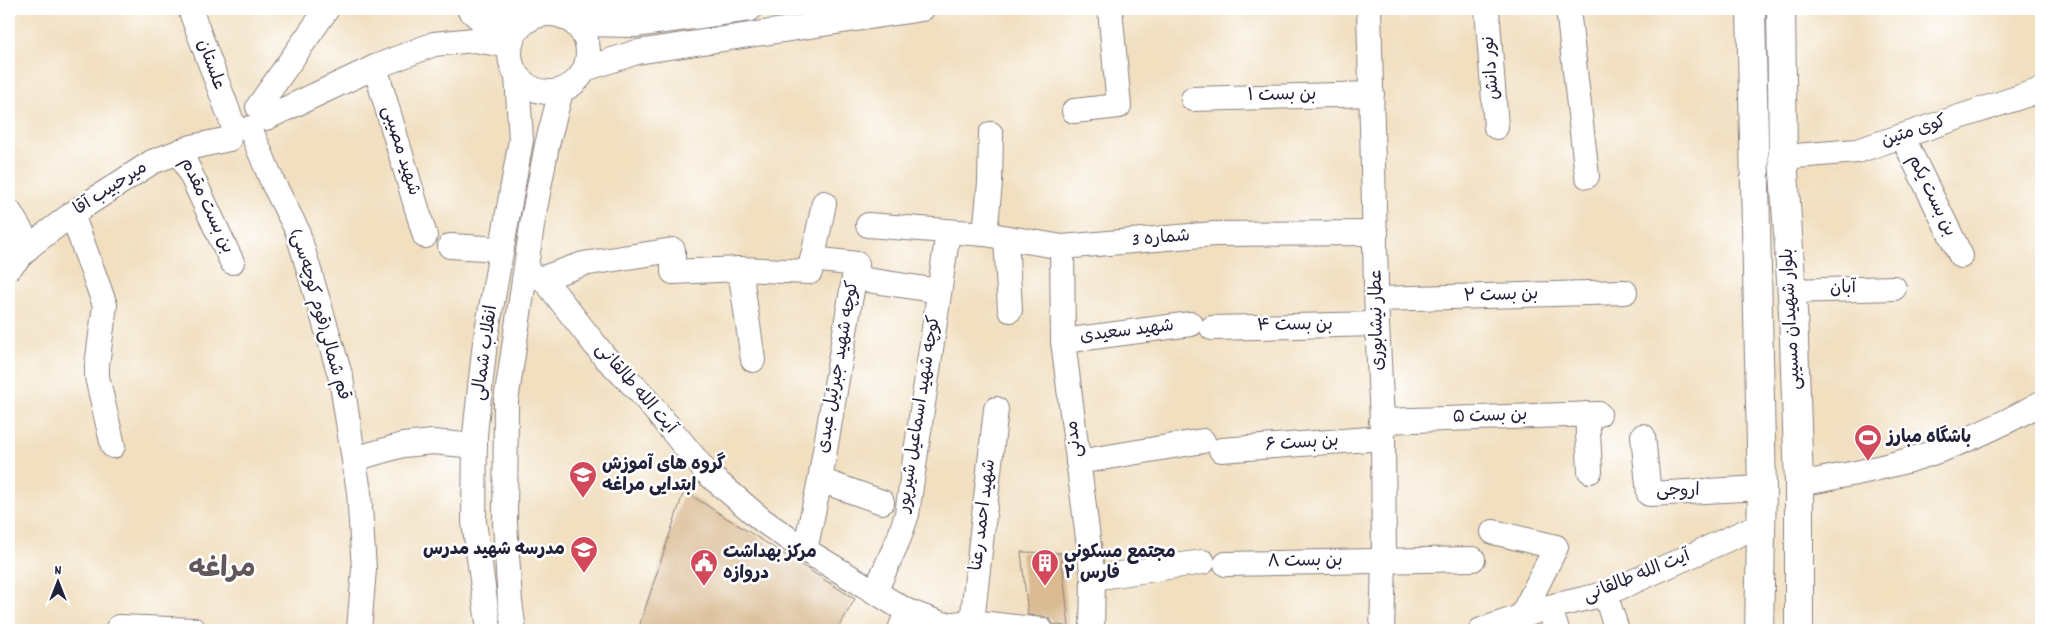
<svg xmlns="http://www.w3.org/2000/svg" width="2050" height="639" font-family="Dekko,'Playpen Sans Arabic',sans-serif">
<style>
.building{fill:#d9ba91}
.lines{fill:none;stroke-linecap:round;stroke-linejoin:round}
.minor-casing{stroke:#8a807e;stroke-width:26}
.major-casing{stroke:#8a807e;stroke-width:30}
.minor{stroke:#fff;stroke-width:24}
.major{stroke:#fff;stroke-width:28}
.labels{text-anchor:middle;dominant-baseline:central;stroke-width:5;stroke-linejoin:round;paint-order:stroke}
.street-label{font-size:18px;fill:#22223b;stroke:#fff}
.poi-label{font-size:18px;font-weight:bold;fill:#22223b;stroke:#fff;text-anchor:start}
.town-label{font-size:28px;font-weight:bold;fill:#625759;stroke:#fff}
</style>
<rect width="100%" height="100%" fill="#fff"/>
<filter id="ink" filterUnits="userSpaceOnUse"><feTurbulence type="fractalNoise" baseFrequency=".02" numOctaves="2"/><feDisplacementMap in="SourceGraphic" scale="10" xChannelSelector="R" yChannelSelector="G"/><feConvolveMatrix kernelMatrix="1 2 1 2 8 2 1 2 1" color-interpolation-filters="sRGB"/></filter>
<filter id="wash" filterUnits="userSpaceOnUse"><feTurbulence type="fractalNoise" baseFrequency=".0096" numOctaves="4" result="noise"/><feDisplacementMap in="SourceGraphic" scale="20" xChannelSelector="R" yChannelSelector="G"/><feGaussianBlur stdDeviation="1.12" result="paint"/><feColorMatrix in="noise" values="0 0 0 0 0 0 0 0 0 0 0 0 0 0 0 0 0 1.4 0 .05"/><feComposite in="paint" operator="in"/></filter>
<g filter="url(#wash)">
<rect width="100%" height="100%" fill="#f1dfc0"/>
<g id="blocks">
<g class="building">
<path d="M684,491l171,108 -18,31h-199z"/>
<path d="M1021,552l40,1 8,74 -16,-3 -3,-5 -7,-3 -15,-1z"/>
</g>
</g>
</g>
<g filter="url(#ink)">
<use href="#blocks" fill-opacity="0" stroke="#8a807e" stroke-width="1"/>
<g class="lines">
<defs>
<g id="minor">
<path d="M190,9l42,113"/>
<path d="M469,9l41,37"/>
<path d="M498,9l21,18"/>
<path d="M1369,9l8,315 6,114 1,122 -2,70"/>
<path d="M1487,9l9,118"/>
<path d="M1568,9l19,167"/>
<circle cx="549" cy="53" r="39"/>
<path d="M575,24l60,1 115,-16"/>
<path d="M375,67l50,169"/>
<path d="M585,69l52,-17 285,-43"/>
<path d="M1193,99l179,-5"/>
<path d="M258,107l69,-98"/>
<path d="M1074,111l45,-5 -9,-97"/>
<path d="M266,118l109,-51 59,-23 40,-4 36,6"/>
<path d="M250,128l23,55 24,47 44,148 18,114 5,77 -5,61"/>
<path d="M1902,136l59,120"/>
<path d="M180,151l52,111"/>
<path d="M1783,157l74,-6 184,-61"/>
<path d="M9,211l21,35"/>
<path d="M72,214l33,91 -8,60v12l16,69"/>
<path d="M868,225l117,9 77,13 152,-13 162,-1"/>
<path d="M985,234l5,-51 1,-49"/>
<path d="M1006,238l4,72"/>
<path d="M450,246l52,3"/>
<path d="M1062,247l1,94 30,237 -1,52"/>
<path d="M9,268l21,-22 42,-32 80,-52 40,-15 37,-8"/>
<path d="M740,269l13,91"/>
<path d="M526,276l17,2 61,78 36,36 67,81 55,47 43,30 102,61 38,14 27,-3 69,8"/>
<path d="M543,278l40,-14 90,-14v22l67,-3 70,3 14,-69"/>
<path d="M854,278l85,13"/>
<path d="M1791,291l103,-3"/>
<path d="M1378,299l247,-7"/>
<path d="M1212,328l165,-4"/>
<path d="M1063,341l128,-17"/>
<path d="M1587,414l3,57"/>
<path d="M1381,421l218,-7"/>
<path d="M1643,436l6,58 113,-6"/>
<path d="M1221,450l162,-12"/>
<path d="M354,459l49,-14 30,-3 42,4"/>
<path d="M1078,462l125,-21"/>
<path d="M820,480l62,22"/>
<path d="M1799,484c42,-8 86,-16 127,-29 40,-13 79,-32 115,-52"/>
<path d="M1493,532l63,15 -35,70"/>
<path d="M805,550l15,-70 34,-202 3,-14 -45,-5"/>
<path d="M1226,564l247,-5"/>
<path d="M1093,578l110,-16"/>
<path d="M875,592l24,-54 8,-24 41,-282"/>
<path d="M1605,594l12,36"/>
<path d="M1549,607l8,23"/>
<path d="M972,622l24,-213"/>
<path d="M117,630l2,-3 75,3"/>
<path d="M489,630l-15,-108 1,-88 10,-92 36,-202 -4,-64"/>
<path d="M514,630l-4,-28 -5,-79 1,-122 27,-182 14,-74 14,-54"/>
<path d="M900,630l7,-19"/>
<path d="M1481,630l68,-23 56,-13 157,-70"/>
</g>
<g id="major">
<path d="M1751,9l11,479 -3,142"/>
<path d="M1781,9l2,148 10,154 6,173v146"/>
</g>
</defs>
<use href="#minor" class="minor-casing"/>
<use href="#major" class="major-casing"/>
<use href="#minor" class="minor"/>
<use href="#major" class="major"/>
</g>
</g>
<defs>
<symbol id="stadium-pin" viewBox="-11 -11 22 30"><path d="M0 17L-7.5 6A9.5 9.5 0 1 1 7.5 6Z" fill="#d1495b" stroke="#fff"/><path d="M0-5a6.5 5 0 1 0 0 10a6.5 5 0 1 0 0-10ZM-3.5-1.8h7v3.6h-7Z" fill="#fff"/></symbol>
<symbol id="school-pin" viewBox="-11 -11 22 30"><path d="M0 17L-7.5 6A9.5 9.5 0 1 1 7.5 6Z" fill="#d1495b" stroke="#fff"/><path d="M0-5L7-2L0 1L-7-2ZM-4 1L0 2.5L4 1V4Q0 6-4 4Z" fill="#fff"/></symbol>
<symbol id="civic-pin" viewBox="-11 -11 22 30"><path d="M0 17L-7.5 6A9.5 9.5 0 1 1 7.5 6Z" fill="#d1495b" stroke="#fff"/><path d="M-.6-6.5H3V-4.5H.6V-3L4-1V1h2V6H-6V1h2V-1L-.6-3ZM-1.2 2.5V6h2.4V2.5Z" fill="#fff"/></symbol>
<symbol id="building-pin" viewBox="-11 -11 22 30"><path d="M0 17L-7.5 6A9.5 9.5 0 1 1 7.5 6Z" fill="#d1495b" stroke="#fff"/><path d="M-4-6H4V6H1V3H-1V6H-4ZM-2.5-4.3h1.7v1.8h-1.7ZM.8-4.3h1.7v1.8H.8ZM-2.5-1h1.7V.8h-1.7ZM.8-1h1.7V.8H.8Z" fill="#fff"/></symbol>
</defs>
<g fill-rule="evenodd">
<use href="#stadium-pin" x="1852" y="422" width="32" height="43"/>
<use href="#school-pin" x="567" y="459" width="32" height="43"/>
<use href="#school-pin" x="568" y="534" width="32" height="43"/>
<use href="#civic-pin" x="688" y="547" width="32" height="43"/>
<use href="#building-pin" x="1029" y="547" width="32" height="43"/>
</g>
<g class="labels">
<g class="street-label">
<text transform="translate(210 65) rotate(70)">علستان</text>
<text transform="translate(1492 68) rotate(-95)">نور دانش</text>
<text transform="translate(1282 96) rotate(-1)">بن بست ۱</text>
<text transform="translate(1914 132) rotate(-18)">کوی متین</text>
<text transform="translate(400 151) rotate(73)">شهید مصیبی</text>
<text transform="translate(111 189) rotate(-33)">میرحبیب آقا</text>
<text transform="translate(1931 196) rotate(64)">بن بست یکم</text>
<text transform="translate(206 206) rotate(65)">بن بست مقدم</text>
<text transform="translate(1161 239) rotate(-5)">شماره 3</text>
<text transform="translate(1843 289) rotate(-2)">آبان</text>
<text transform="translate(1501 296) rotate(-2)">بن بست ۲</text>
<text transform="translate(319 315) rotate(74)">قم شمالی(قوم کوچه‌سی)</text>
<text transform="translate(1792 319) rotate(-93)">بلوار شهیدان مسیبی</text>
<text transform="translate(1378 320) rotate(-91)">عطار نیشابوری</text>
<text transform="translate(1295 326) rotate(-1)">بن بست ۴</text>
<text transform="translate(1127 332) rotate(-7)">شهید سعیدی</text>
<text transform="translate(486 353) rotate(-82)">انقلاب شمالی</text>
<text transform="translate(839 367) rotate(-80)">کوچه شهید جبرئیل عبدی</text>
<text transform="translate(635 389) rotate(49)">آیت الله طالقانی</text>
<text transform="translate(920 414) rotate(-81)">کوچه شهید اسماعیل شیرپور</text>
<text transform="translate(1490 417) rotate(-2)">بن بست ۵</text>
<text transform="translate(1075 439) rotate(-97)">مدنی</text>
<text transform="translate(1302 444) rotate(-4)">بن بست ۶</text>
<text x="1678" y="491">اروجی</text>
<text transform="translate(984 515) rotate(-83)">شهید احمد رعنا</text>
<text transform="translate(1305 562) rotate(-1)">بن بست ۸</text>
<text transform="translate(1637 577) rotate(-22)">آیت الله طالقانی</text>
</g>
<g class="poi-label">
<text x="1887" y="438">باشگاه مبارز</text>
<text x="602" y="465">گروه های آموزش<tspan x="602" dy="21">ابتدایی مراغه</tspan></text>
<text x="565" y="550" text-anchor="end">مدرسه شهید مدرس</text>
<text x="723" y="553">مرکز بهداشت<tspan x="723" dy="21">دروازه</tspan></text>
<text x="1064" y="553">مجتمع مسکونی<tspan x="1064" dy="21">فارس ۲</tspan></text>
</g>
<g class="town-label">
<text x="222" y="571">مراغه</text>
</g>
</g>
<rect width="2050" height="639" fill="none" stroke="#fff" stroke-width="30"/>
<g transform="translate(58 582)" stroke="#ffffff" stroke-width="4" paint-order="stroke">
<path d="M0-4L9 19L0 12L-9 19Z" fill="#22223b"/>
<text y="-8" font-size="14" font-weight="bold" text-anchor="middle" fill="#22223b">N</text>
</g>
</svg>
